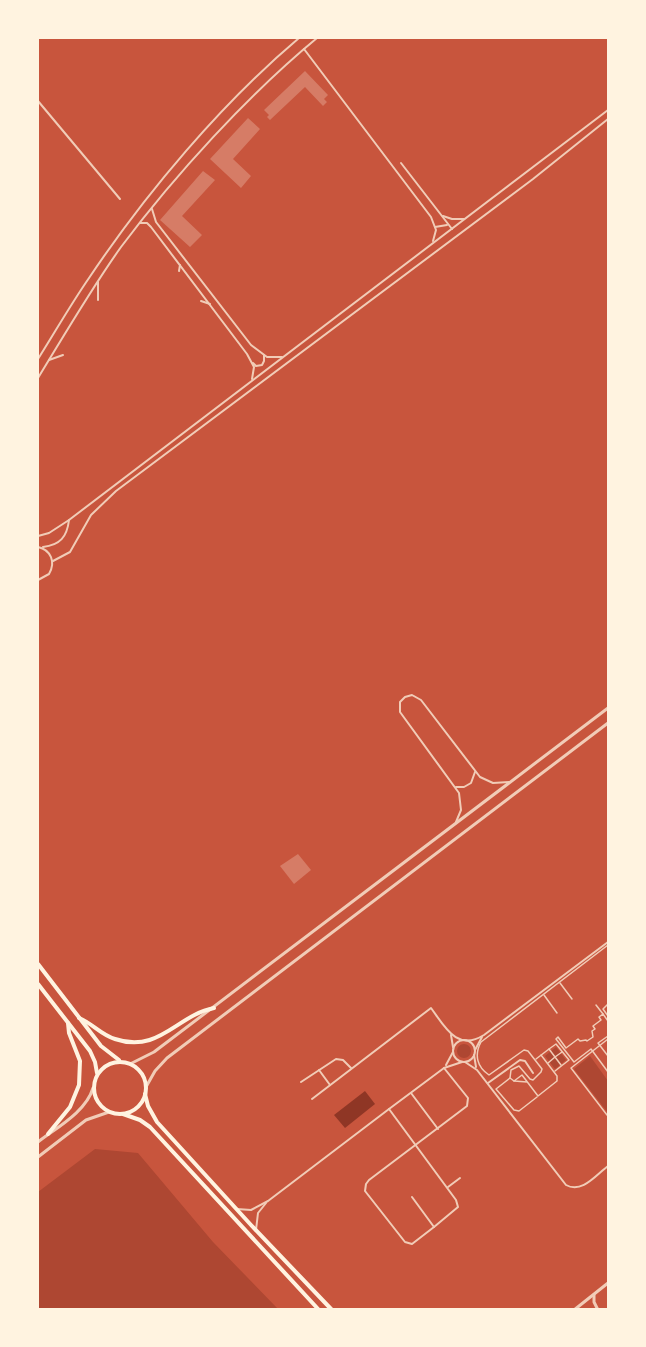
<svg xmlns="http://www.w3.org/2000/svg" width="646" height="1347" font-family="Raleway,sans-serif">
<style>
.green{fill:#ae4732}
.water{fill:#8f3625}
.building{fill:#d67c66}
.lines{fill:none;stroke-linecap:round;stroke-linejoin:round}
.pedestrian{stroke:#f1ccb7;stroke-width:1.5}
.minor{stroke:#f1ccb7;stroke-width:2}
.tertiary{stroke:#f1ccb7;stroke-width:3}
.primary{stroke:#fff3e0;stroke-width:4}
</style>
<rect width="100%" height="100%" fill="#c8553d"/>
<g class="green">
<circle cx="464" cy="1051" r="7"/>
<path d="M556,1047l10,13 -11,9 -10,-13z"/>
<path d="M590,1056l18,25v32l-34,-44z"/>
<path d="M95,1149l43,4 75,89 65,67h-240v-117z"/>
</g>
<path class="water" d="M365,1091l10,13 -30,24 -11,-13z"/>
<g class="building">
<path d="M305,71l23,24 -4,4 3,3 -4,4 -18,-19 -35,33 -3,-3 2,-2 -5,-5z"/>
<path d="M248,118l12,11 -27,30 18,17 -10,12 -31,-29z"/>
<path d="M203,171l12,9 -33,36 20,19 -12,12 -30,-27z"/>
<path d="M298,854l13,16 -17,14 -14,-18z"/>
</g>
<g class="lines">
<g class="pedestrian">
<path d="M560,983l12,16"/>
<path d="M544,995l13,18"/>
<path d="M608,1004l-5,5 5,7"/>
<path d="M596,1005l7,9"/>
<path d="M608,1021l-5,-7 -4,3 2,3 -8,6 2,3 -3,2 1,6 -6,4 -1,-1 -6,1 -2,-2 -12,9 -8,-11 -2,2 18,23 17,-13 17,23"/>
<path d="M608,1036l-10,7 10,13"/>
<path d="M608,1039l-37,29 36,47 1,-1"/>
<path d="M549,1049l7,-5 13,16 -14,11"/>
<path d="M536,1059l13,-10 6,8 -7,6"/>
<path d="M561,1065l-6,-8 7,-5"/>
<path d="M510,1078l1,-8 8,-4 11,13 3,1 8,-8 1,-3 -14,-18 -4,-1 -35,25c-12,-8 -15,-20 -8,-33l127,-97"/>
<path d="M514,1081l-4,-3 -14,11 18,21 5,1 18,-14"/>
<path d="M527,1082l-13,-1 8,-6 16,21 19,-15v-5l-16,-21"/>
</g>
<g class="minor">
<path d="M304,49l127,168 5,13 -3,11"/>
<path d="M38,101l82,98"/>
<path d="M401,163l51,66"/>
<path d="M152,209l4,13 95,123 16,12h15"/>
<path d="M443,216l9,3h12"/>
<path d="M140,223h7l4,4 96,127 7,13 -2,12"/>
<path d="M435,227l12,-2"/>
<path d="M179,271l1,-6"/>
<path d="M98,300v-18"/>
<path d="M201,301l9,3"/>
<path d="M38,359c17,-27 33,-55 51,-81 57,-85 132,-174 210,-240"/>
<path d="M49,360l14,-5"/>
<path d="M253,363l3,3 6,-1 2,-4v-6"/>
<path d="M38,378c27,-44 53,-89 83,-131 54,-72 127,-152 196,-209"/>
<path d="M38,536l11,-3 20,-13 539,-410"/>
<path d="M38,547c13,3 18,15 11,27l-11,6"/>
<path d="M43,547c17,-2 24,-10 26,-27"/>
<path d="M53,561l17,-9 21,-37 25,-24 417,-312 75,-60"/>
<path d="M456,787h8l7,-4 4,-11"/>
<path d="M456,822l5,-12 -2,-17 -59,-81v-10l5,-5 7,-2 9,5 59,77 13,6 16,-1"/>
<path d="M451,1035l2,12"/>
<circle cx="464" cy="1051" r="11"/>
<path d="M475,1050l7,-13"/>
<path d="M474,1055l2,12"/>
<path d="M465,1062l12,8 89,115c16,9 30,-10 42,-19"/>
<path d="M446,1065l7,-13"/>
<path d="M319,1070l11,15"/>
<path d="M301,1082l35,-23 7,1 8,8"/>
<path d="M488,1083l32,-23 5,1 8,12"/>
<path d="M411,1093l27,36"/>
<path d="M312,1099l119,-91c14,19 26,44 53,27l124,-93"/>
<path d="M389,1109l55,-41 18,-6"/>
<path d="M448,1187l12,-9"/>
<path d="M237,1209l14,1 17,-9 121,-92 67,91 2,7 -24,20 -22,-30"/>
<path d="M434,1227l-22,17 -7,-2 -40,-51 1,-7 3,-4 98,-74 1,-8 -24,-30"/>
<path d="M256,1230l2,-17 8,-10"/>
</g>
<g class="tertiary">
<path d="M130,1064l24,-12 454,-344"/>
<path d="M146,1087l9,-16 12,-13 441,-335"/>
<path d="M38,1142c18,-14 48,-30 55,-54"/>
<path d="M38,1157l48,-37 23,-8"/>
<path d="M594,1295v7l4,8"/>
<path d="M574,1310l34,-27"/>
</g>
<g class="primary">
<path d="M38,964l63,82 18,14"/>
<path d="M38,984l52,67 5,11 2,11"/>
<path d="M79,1018c13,5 22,17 36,21 44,15 62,-24 99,-31"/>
<circle cx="120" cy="1088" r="26"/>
<path d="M145,1094l3,12 9,16 94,103 81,85"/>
<path d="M123,1114l17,6 10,7 169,183"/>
<path d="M48,1134l22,-27 9,-22 1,-24 -11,-28 -1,-10"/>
</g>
</g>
<rect width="646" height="1347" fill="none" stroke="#fff3e0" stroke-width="78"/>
</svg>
